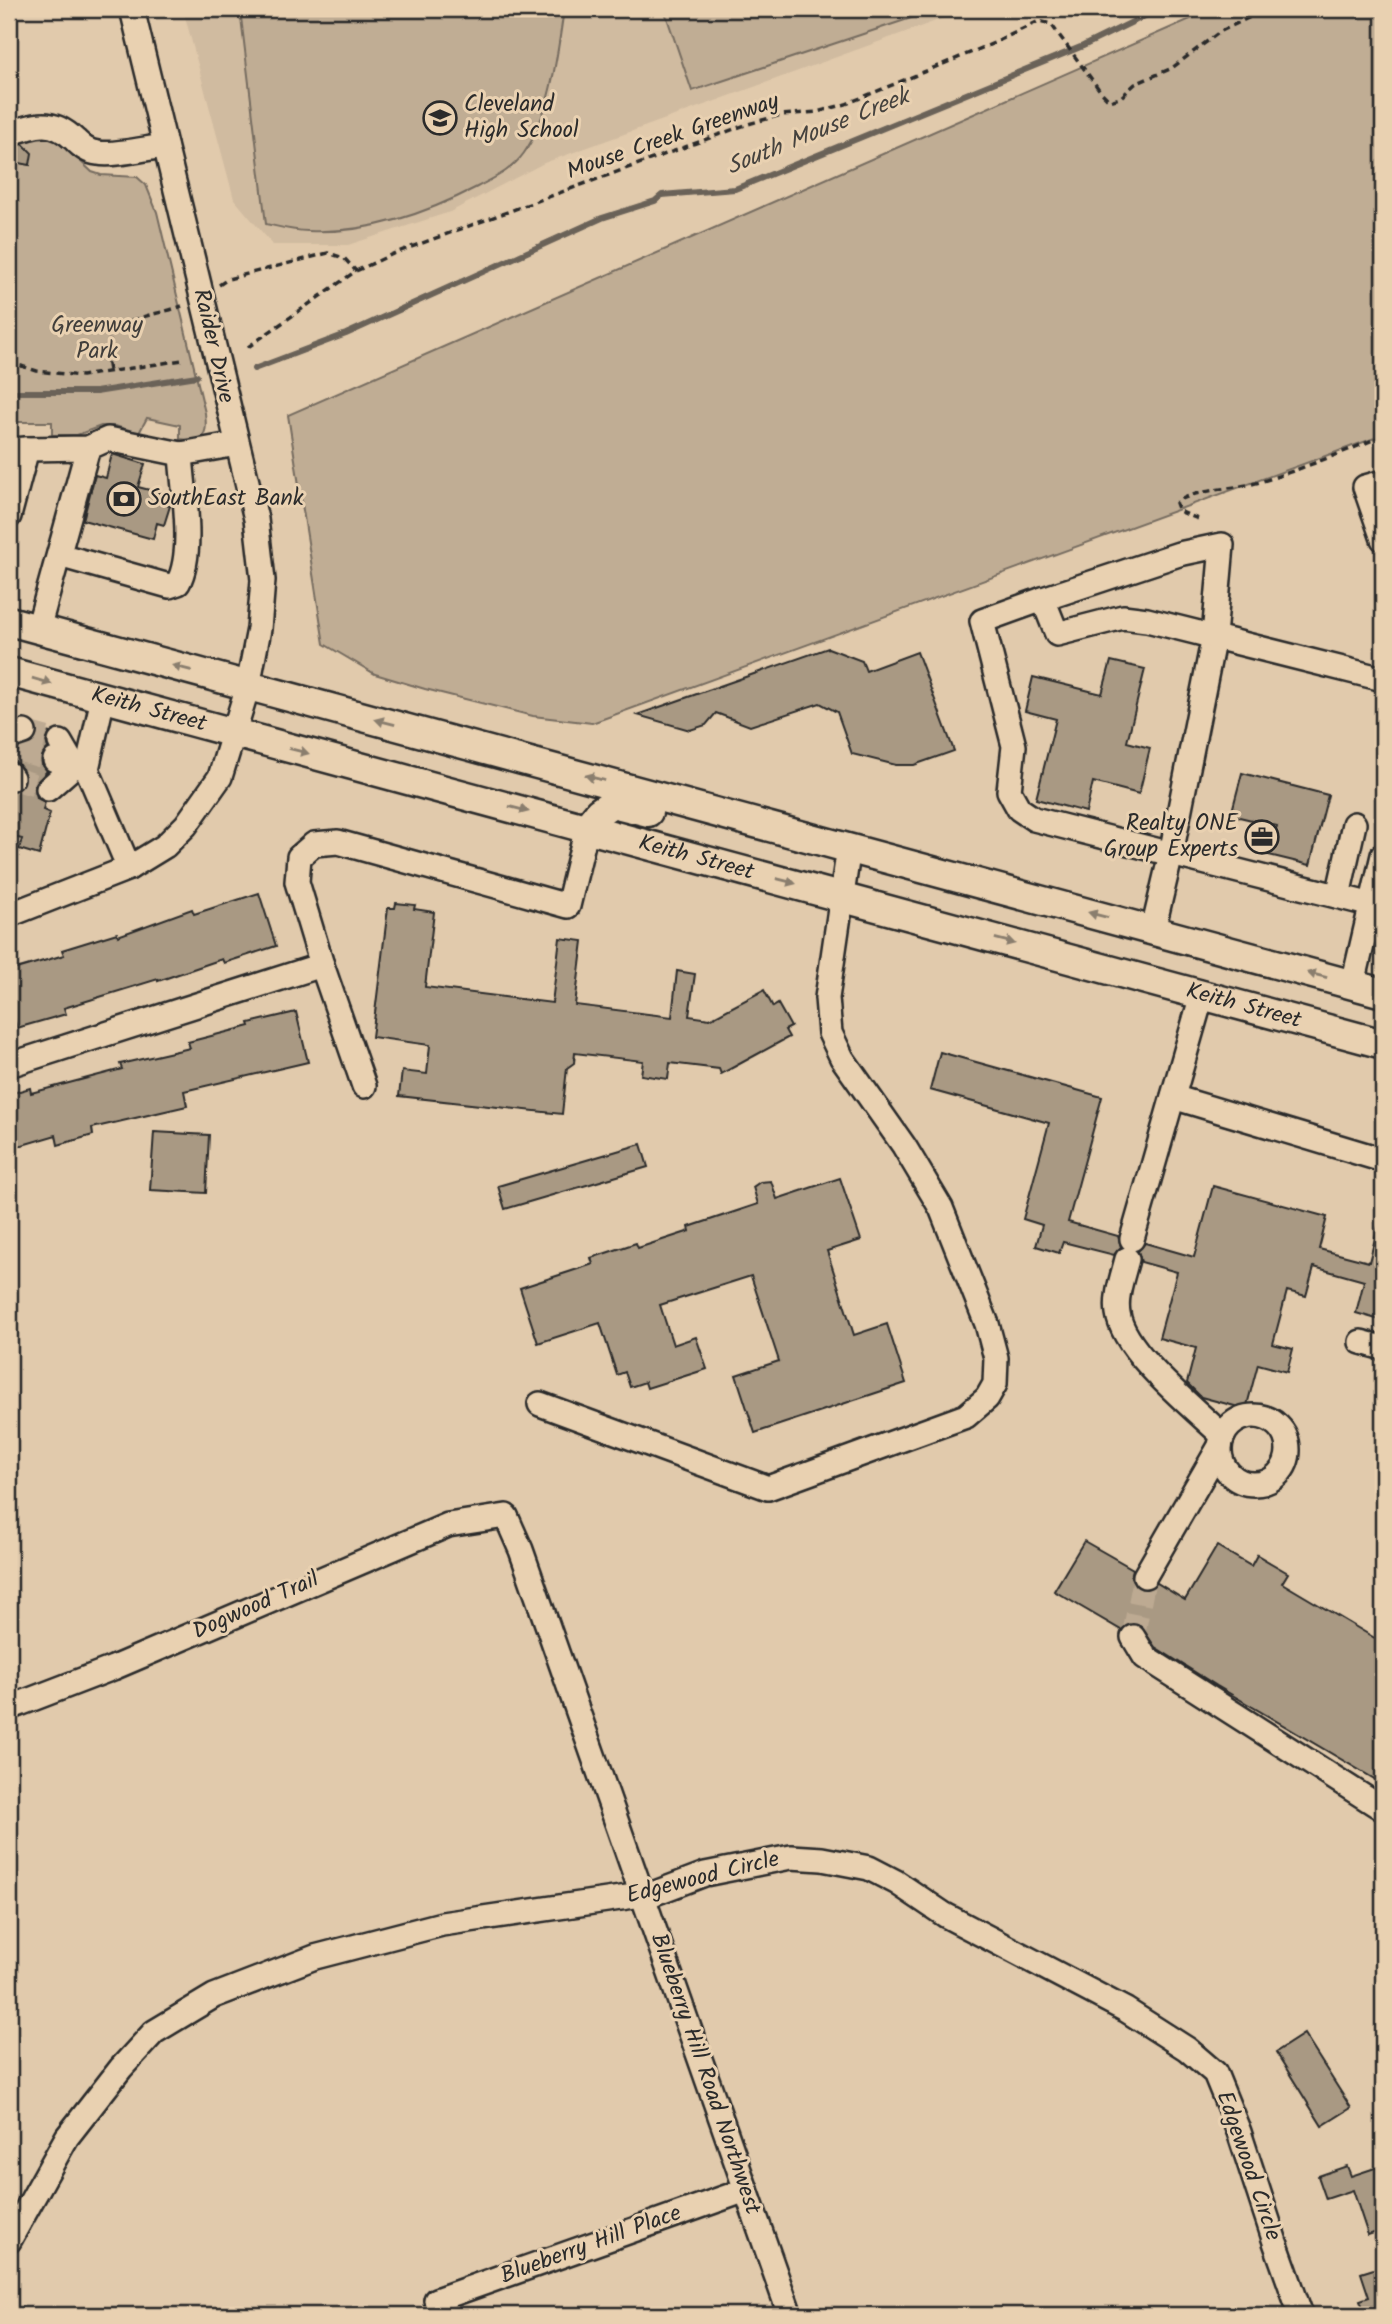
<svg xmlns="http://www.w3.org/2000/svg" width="1392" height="2324" font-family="Kalam,sans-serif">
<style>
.built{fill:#d0bba0}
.green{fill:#c0ad94;stroke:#766c60;stroke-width:2}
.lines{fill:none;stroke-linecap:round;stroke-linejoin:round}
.stream{stroke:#6a6258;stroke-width:6}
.building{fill:#a99983;stroke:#2b2b2b;stroke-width:2}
.minor-tunnel{stroke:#bdaa92;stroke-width:23;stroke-dasharray:23 11;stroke-linecap:butt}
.minor-casing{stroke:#2b2b2b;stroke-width:28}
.major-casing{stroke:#2b2b2b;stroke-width:33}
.path{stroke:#2b2b2b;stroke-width:3.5;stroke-dasharray:7 5;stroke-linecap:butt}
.minor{stroke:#e9d1b1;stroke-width:23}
.major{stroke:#e9d1b1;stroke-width:28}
.oneway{fill:#8a7e6e}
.labels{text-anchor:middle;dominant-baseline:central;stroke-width:6;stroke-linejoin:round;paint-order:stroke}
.poi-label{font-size:23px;fill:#2b2b2b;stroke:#e9d1b1;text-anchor:start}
.street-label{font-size:23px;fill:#2b2b2b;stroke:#e9d1b1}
.park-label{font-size:23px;fill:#413e3b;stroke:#e9d1b1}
.water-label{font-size:24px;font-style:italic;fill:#45423e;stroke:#e9d1b1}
</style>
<rect width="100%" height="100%" fill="#e1caac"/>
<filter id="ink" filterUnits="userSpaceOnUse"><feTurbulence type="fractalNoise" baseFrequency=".0143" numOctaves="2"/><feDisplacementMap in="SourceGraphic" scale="14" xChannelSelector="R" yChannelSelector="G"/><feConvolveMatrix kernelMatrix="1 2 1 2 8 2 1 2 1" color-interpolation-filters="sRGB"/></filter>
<g filter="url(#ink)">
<path class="built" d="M183,9h786l-425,154 -94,49 -102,33h-75l-39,-46z"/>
<g class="green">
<path d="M240,9h324c-6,42 -14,108 -40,144 -12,17 -28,24 -47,34 -52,27 -109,47 -169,44 -14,0 -29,-4 -42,-7z"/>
<path d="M664,9h274l-246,82z"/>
<path d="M1213,9h170v426l-791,288 -59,-7 -108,-27 -50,-15 -51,-30 -36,-229z"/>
<path d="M38,134l20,6 34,32 9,3 36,2 9,8 11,27 48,201c1,11 3,20 -7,28l-18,-2v-14l-33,-7 -8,15 -24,-7h-14l-24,9h-25v-13h-43v-278z"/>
</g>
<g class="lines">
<g class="stream">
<path d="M254,369l92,-35 256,-116 53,-17 7,-6 73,-6 348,-143 76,-37"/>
<path d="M9,392h87l101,-16"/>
</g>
</g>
<g class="building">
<path d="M23,144l9,9 -2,12 -21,-4v-13z"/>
<path d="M112,454l33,10 -7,23 27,7 -2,10 7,2 -6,19 -7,-2 -4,16 -70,-19 12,-45 11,3z"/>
<path d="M828,648l34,13 4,10 51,-19 37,99 -40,14h-18l-44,-11 -15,-42 -17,-9 -70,23 -34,-13 -10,12 -16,5 -53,-15z"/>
<path d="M1111,661l34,8 -18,73 23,6 -11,46 -46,-12 -7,30 -50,-13 20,-80 -31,-8 8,-34 69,17z"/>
<path d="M37,730l13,3 -4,8 2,7 -7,9 1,7 5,7 -12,14 2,13 8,4 -2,8 7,3 -11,42 -20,-6 3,-10 -13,-3v-45l12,-2 5,-12 -3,-7 -7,-8 3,-14 15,-6z"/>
<path d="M1242,773l86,22 -18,70 -41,-10 8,-29 -46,-11z"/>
<path d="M259,893l17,53 -52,17 -2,-4 -64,22v-2l-94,29 2,6 -49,14 -8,-27v-30l55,-16 -2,-5 55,-17 1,3 74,-27 2,5z"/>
<path d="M396,903l19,2 -1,4 20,3 -9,75 127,16 8,-65 23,3 -8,64 97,12 5,-46 18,3 -6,42 21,3 54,-29 9,17 5,-3 13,23 -6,3 4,7 -68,37 -2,-5 -49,-6 -2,16 -27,-4 2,-14 -68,-8 -1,10 -7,5 -5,46 -163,-18 3,-25 25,3 3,-29 -58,-8 16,-129h7z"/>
<path d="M296,1012l12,50 -124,29 3,15 -95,22 1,7 -35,10 -2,-10 -47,14v-55l21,-6 1,5 91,-24 -2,-5 70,-16 -2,-6 62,-16 -1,-3z"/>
<path d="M940,1052l162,45 -34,125 50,14 3,11 -7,8 -51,-13 -4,11 -23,-7 6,-21 -19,-6 26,-96 -119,-33z"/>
<path d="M154,1132l55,3 -3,58 -56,-3z"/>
<path d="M641,1144l7,23 -143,42 -7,-23z"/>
<path d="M840,1178l21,62 -34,11 27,84 33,-11 19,59 -151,50 -19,-58 43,-14 -28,-85 -91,29 13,40 23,-8 11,32 -60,19 -2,-6 -15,5 -5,-15 -8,3 -17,-52 -62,20 -18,-55 73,-24 -2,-6 45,-15 2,5 52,-17 -1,-4 69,-23 -5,-17 7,-5 11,-1 6,18z"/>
<path d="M1213,1186l114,31 -8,32 50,13 9,-35 5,1v93l-27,-8 8,-32 -50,-14 -8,29 -19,-5 -14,53 20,5 -6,23 -29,-8 -12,45 -45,-12 -14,-14 9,-35 -37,-10 18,-66 -36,-10 -3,-11 7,-8 49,14z"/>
<path d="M1084,1541l49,28 -2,8 6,11 9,2 11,-7 28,17 32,-54 34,20 6,-11 31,18 -6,10 101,60v141l-166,-98 -62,-39 -15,-22 -8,-2 -11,7 -67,-39z"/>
<path d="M1304,2034l47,74 -29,18 -46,-74z"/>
<path d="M1347,2166l4,10 27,-9 5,16v47l-15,5 -15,-45 -27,9 -8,-23z"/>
<path d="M1383,2266v49h-17l-6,-15 9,-3 -8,-24z"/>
</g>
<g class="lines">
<g class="minor-tunnel">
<path d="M24,732l36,10"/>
<path d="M19,750l36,10"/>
<path d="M12,778l36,11"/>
<path d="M1133,1637l12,-61"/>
</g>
<defs>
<g id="minor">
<path d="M9,134c27,-10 43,-16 66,6 7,7 13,12 23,13 16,3 49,-5 67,-7"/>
<path d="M27,449l61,-1 20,-9 73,15 56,-10"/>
<path d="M9,450l18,-1 -18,67"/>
<path d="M1383,482l-18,5 18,52"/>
<path d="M59,555l110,31 9,-3c17,-32 5,-92 3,-129"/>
<path d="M1043,599l136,-45 43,-9 -8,91 -43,218 -18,76"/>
<path d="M38,629l50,-181"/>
<path d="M9,737l15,-5"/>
<path d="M60,742l14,24"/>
<path d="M55,760l32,9 16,-71"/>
<path d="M87,769l42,99"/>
<path d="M9,774l3,4"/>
<path d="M48,789l26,-23"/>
<path d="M1338,896l16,-72"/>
<path d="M1372,905l-338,-86 -15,-10 -10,-18 5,-45 -32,-125 61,-22 14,35 66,-17 24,3 236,59"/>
<path d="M9,915l120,-47 36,-22 21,-21 34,-48 28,-91 11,-57 4,-49 -7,-61 -124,-510"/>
<path d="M1353,984l30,-129"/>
<path d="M9,1065l313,-100"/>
<path d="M364,1086l-42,-121 -25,-83 2,-25 15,-13 24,-2 230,64 19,-79"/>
<path d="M1173,1097l210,63"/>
<path d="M1132,1239l70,-244"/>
<path d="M1127,1259c-4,16 -12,37 -9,54 5,39 76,95 105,123"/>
<path d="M1361,1342l22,6"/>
<path d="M540,1404l228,84 198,-72 21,-18 8,-14 1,-26 -9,-34 -46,-116 -37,-62 -62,-88 -12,-25 -3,-35 22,-151"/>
<circle cx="1254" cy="1450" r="34"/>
<path d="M1145,1576l75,-130"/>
<path d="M1133,1637l12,20 238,152"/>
<path d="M9,1708l104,-40 335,-143 58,-9 15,34 269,765"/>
<path d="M9,2241l58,-104 54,-69 33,-36 60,-36 101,-39 127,-33 213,-31 50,-19 86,-17 31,2 47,9 27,14 49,33 181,95 61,39 28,24 24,59 36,110 26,73"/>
<path d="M436,2300l310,-110"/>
</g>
<g id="major">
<path d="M9,621l1374,372"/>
<path id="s1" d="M9,672l1374,372"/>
<path d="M587,827l12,-15 13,-9 36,9"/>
</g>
</defs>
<use href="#minor" class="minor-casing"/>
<use href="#major" class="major-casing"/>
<g class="path">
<path d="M1363,9l20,8"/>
<path d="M219,285l9,-6 100,-26 16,5 12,13"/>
<path d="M248,347l108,-76 39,-18 353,-129 33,-9 36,-3 29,-8 148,-61 45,-22 12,3 50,68 9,9 10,-3 15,-14 37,-16 49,-37 46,-22"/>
<path d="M9,362l28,9 45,5 100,-16"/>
<path d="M109,370c-12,-54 38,-51 73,-64"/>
<path d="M1198,519l-19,-8 -3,-8c17,-14 61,-14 84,-21 42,-13 83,-30 123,-46"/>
</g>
<use href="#minor" class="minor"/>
<use href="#major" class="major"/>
</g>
<defs><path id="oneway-solid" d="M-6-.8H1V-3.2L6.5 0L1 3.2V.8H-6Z" transform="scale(1.75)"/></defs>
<g class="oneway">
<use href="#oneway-solid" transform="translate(182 668) rotate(-165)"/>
<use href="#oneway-solid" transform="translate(42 681) rotate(16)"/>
<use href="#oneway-solid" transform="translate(385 722) rotate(-165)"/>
<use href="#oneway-solid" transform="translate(299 751) rotate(15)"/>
<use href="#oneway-solid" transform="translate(595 778) rotate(-165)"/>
<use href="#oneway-solid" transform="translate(519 809) rotate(15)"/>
<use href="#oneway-solid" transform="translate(786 881) rotate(15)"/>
<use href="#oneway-solid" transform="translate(1098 915) rotate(-165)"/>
<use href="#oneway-solid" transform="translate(1005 941) rotate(15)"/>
<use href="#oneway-solid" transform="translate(1317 975) rotate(-165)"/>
</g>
</g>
<defs>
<symbol id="school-ring" viewBox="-11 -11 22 22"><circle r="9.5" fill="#e9d1b1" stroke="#2b2b2b" stroke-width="1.5"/><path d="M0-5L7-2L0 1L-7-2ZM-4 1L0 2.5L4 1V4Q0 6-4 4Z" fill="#2b2b2b"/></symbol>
<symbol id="bank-ring" viewBox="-11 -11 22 22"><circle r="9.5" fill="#e9d1b1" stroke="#2b2b2b" stroke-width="1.5"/><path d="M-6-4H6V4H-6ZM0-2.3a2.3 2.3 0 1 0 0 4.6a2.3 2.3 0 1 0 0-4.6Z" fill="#2b2b2b"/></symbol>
<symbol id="office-ring" viewBox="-11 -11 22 22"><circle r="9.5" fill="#e9d1b1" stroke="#2b2b2b" stroke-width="1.5"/><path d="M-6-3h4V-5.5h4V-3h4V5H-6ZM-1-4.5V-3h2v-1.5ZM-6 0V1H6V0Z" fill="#2b2b2b"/></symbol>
</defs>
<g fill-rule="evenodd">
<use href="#school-ring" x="421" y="99" width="38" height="38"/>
<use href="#bank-ring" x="105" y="480" width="38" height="38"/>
<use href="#office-ring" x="1243" y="818" width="38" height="38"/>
</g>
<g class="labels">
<g class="poi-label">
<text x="464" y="105">Cleveland<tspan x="464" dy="26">High School</tspan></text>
<text x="148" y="499">SouthEast Bank</text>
<text x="1238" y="824" text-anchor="end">Realty ONE<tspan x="1238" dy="26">Group Experts</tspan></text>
</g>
<g class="street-label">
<text transform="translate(673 137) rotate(-19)">Mouse Creek Greenway</text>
<text transform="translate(213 346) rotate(77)">Raider Drive</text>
<text stroke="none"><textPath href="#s1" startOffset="145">Keith Street</textPath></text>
<text stroke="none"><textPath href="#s1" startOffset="712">Keith Street</textPath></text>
<text stroke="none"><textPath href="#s1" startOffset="1279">Keith Street</textPath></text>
<text transform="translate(256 1606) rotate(-24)">Dogwood Trail</text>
<text transform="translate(703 1878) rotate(-14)">Edgewood Circle</text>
<text transform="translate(705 2074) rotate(71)">Blueberry Hill Road Northwest</text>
<text transform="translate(1248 2166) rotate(71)">Edgewood Circle</text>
<text transform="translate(591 2245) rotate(-20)">Blueberry Hill Place</text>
</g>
<g class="park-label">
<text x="97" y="326">Greenway<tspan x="97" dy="26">Park</tspan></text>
</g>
<g class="water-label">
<text transform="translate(818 132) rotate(-22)">South Mouse Creek</text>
</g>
</g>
<rect width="1392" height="2324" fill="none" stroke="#e9d1b1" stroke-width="35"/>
<rect x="18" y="18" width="1357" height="2289" fill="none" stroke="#2b2b2b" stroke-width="2.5" filter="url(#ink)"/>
</svg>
